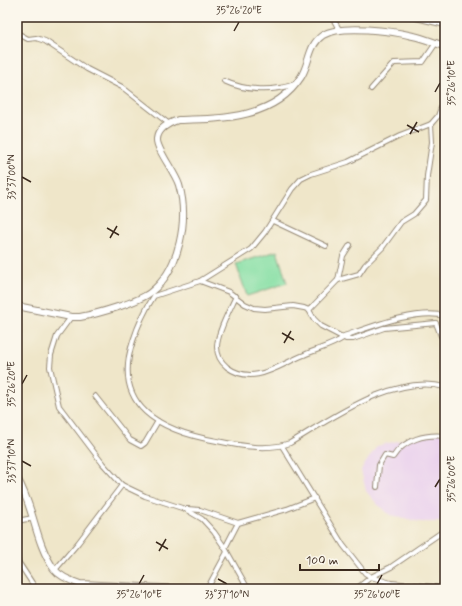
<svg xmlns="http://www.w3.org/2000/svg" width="462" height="606" font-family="Mynerve,sans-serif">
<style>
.built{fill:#ead1ed}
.garden{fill:#86dfa4;stroke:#608461}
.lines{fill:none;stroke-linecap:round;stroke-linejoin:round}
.street-casing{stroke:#958874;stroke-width:6}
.secondary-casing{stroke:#958874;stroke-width:8}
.street{stroke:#fff;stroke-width:4}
.secondary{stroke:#fff;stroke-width:6}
.ticks{fill:none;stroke:#3b2a1e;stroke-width:1.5}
.neatline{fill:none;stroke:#3b2a1e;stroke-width:1.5}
.ticks-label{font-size:10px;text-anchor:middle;fill:#3b2a1e}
</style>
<rect width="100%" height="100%" fill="#fbf7ec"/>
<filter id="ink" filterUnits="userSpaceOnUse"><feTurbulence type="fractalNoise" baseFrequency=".025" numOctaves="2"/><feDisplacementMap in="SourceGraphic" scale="8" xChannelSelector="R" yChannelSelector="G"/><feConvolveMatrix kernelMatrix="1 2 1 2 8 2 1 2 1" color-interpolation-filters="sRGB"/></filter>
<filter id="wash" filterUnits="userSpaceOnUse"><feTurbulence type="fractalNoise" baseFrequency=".012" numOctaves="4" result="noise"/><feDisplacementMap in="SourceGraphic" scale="16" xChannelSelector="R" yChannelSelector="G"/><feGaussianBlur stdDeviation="0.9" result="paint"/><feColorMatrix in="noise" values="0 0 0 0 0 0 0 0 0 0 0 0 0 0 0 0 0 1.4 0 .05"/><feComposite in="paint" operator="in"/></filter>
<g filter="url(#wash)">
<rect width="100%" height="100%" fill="#efe6c9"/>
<path class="built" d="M434,432h11v87l-3,3h-22l-30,-7 -11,-9 -13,-15 -5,-21 16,-24z"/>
<path class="garden" d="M277,251l10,32 -40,13 -11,-32z"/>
</g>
<g filter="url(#ink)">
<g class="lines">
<defs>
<g id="street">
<path d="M332,17l8,14"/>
<path d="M412,17l33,8"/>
<path d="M441,17l4,6"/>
<path d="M17,33l11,6 8,-1 9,3 42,28 35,18 46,36"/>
<path d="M224,81c21,10 49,11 71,3"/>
<path d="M371,89l23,-26 29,-1 13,-19"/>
<path d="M445,97l-7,19 -7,8 -31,12 -52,26 -37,12 -10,5 -9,10 -27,43 -14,17 -51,32 -46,15c-9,14 -16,29 -21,45 -22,66 28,90 84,100 23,5 51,10 73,2 42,-25 105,-70 155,-56"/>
<path d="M273,221l53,25"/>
<path d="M338,280l5,-24 7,-11"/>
<path d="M200,281l29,11 16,12 9,4 11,1 28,-3 11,2 5,2 5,9 7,7 25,13h7l31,-11 52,-5 5,13"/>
<path d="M236,296c-6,13 -19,37 -19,51 0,9 4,15 10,20 27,20 53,-3 77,-12 13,-6 27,-9 39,-17"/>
<path d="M309,310l29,-30 21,-6 6,-9 17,-17 19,-26 13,-8 12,-14 1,-24 5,-34 -1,-18"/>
<path d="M71,317l-14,19 -6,19 -1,12 9,39 44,58 19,21 23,11 40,13 17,10 12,13 11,16 23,41"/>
<path d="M341,337c27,-9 76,-29 104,-21"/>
<path d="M95,396l35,44 11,6 4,-3 13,-22"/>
<path d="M282,446l61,99 22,28 6,4 20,6 54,5"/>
<path d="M377,487l2,-22 6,-10 8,2c11,-18 33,-23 52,-21"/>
<path d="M187,509l13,1 38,13"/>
<path d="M17,521l16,-3"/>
<path d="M225,548l13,-25 49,-14 28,-11"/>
<path d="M17,560l19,29"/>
<path d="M55,570l23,-27 44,-58"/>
<path d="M207,589l20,-37"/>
<path d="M356,589l15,-12 20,-10 54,-37"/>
</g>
<g id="secondary">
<path d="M17,306l54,11h9c17,-3 59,-15 71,-25 29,-23 38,-73 28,-107 -4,-13 -23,-36 -22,-46 1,-11 12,-16 21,-19 44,-1 96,-1 123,-43 9,-14 7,-32 22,-42 18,-11 70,-4 90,1 11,2 21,7 32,10"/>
<path d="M17,478c17,28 18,65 37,91 6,8 17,12 26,15l103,5"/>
</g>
</defs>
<use href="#street" class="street-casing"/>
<use href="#secondary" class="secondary-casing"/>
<use href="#street" class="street"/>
<use href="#secondary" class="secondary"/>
</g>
</g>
<path class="ticks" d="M234,31l5,-9M435,92l5,-9M407,125l12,7M410,134l7,-12M22,177l9,5M107,228l12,7M110,238l7,-12M282,333l12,7M284,343l7,-12M22,384l5,-9M22,461l9,5M435,487l5,-8M156,542l12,7M159,551l7,-12M218,579l9,5M139,584l5,-9M377,584l5,-9"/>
<rect width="462" height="606" fill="none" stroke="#fbf7ec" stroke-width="44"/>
<path d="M300 564v6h79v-6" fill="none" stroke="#3b2a1e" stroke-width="2"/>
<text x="306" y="564" font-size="12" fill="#3b2a1e" stroke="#fbf7ec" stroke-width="3" paint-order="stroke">100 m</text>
<rect x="22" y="22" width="418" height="562" class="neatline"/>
<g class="ticks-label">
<text x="239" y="14">35°26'20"E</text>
<text transform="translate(451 83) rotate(-90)" y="4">35°26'10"E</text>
<text transform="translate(11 177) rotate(-90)" y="4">33°37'00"N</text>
<text transform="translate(11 384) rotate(-90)" y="4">35°26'20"E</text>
<text transform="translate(11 461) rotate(-90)" y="4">33°37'10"N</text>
<text transform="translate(451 479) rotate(-90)" y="4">35°26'00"E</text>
<text x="139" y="598">35°26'10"E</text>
<text x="227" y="598">33°37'10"N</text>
<text x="377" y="598">35°26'00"E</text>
</g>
</svg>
